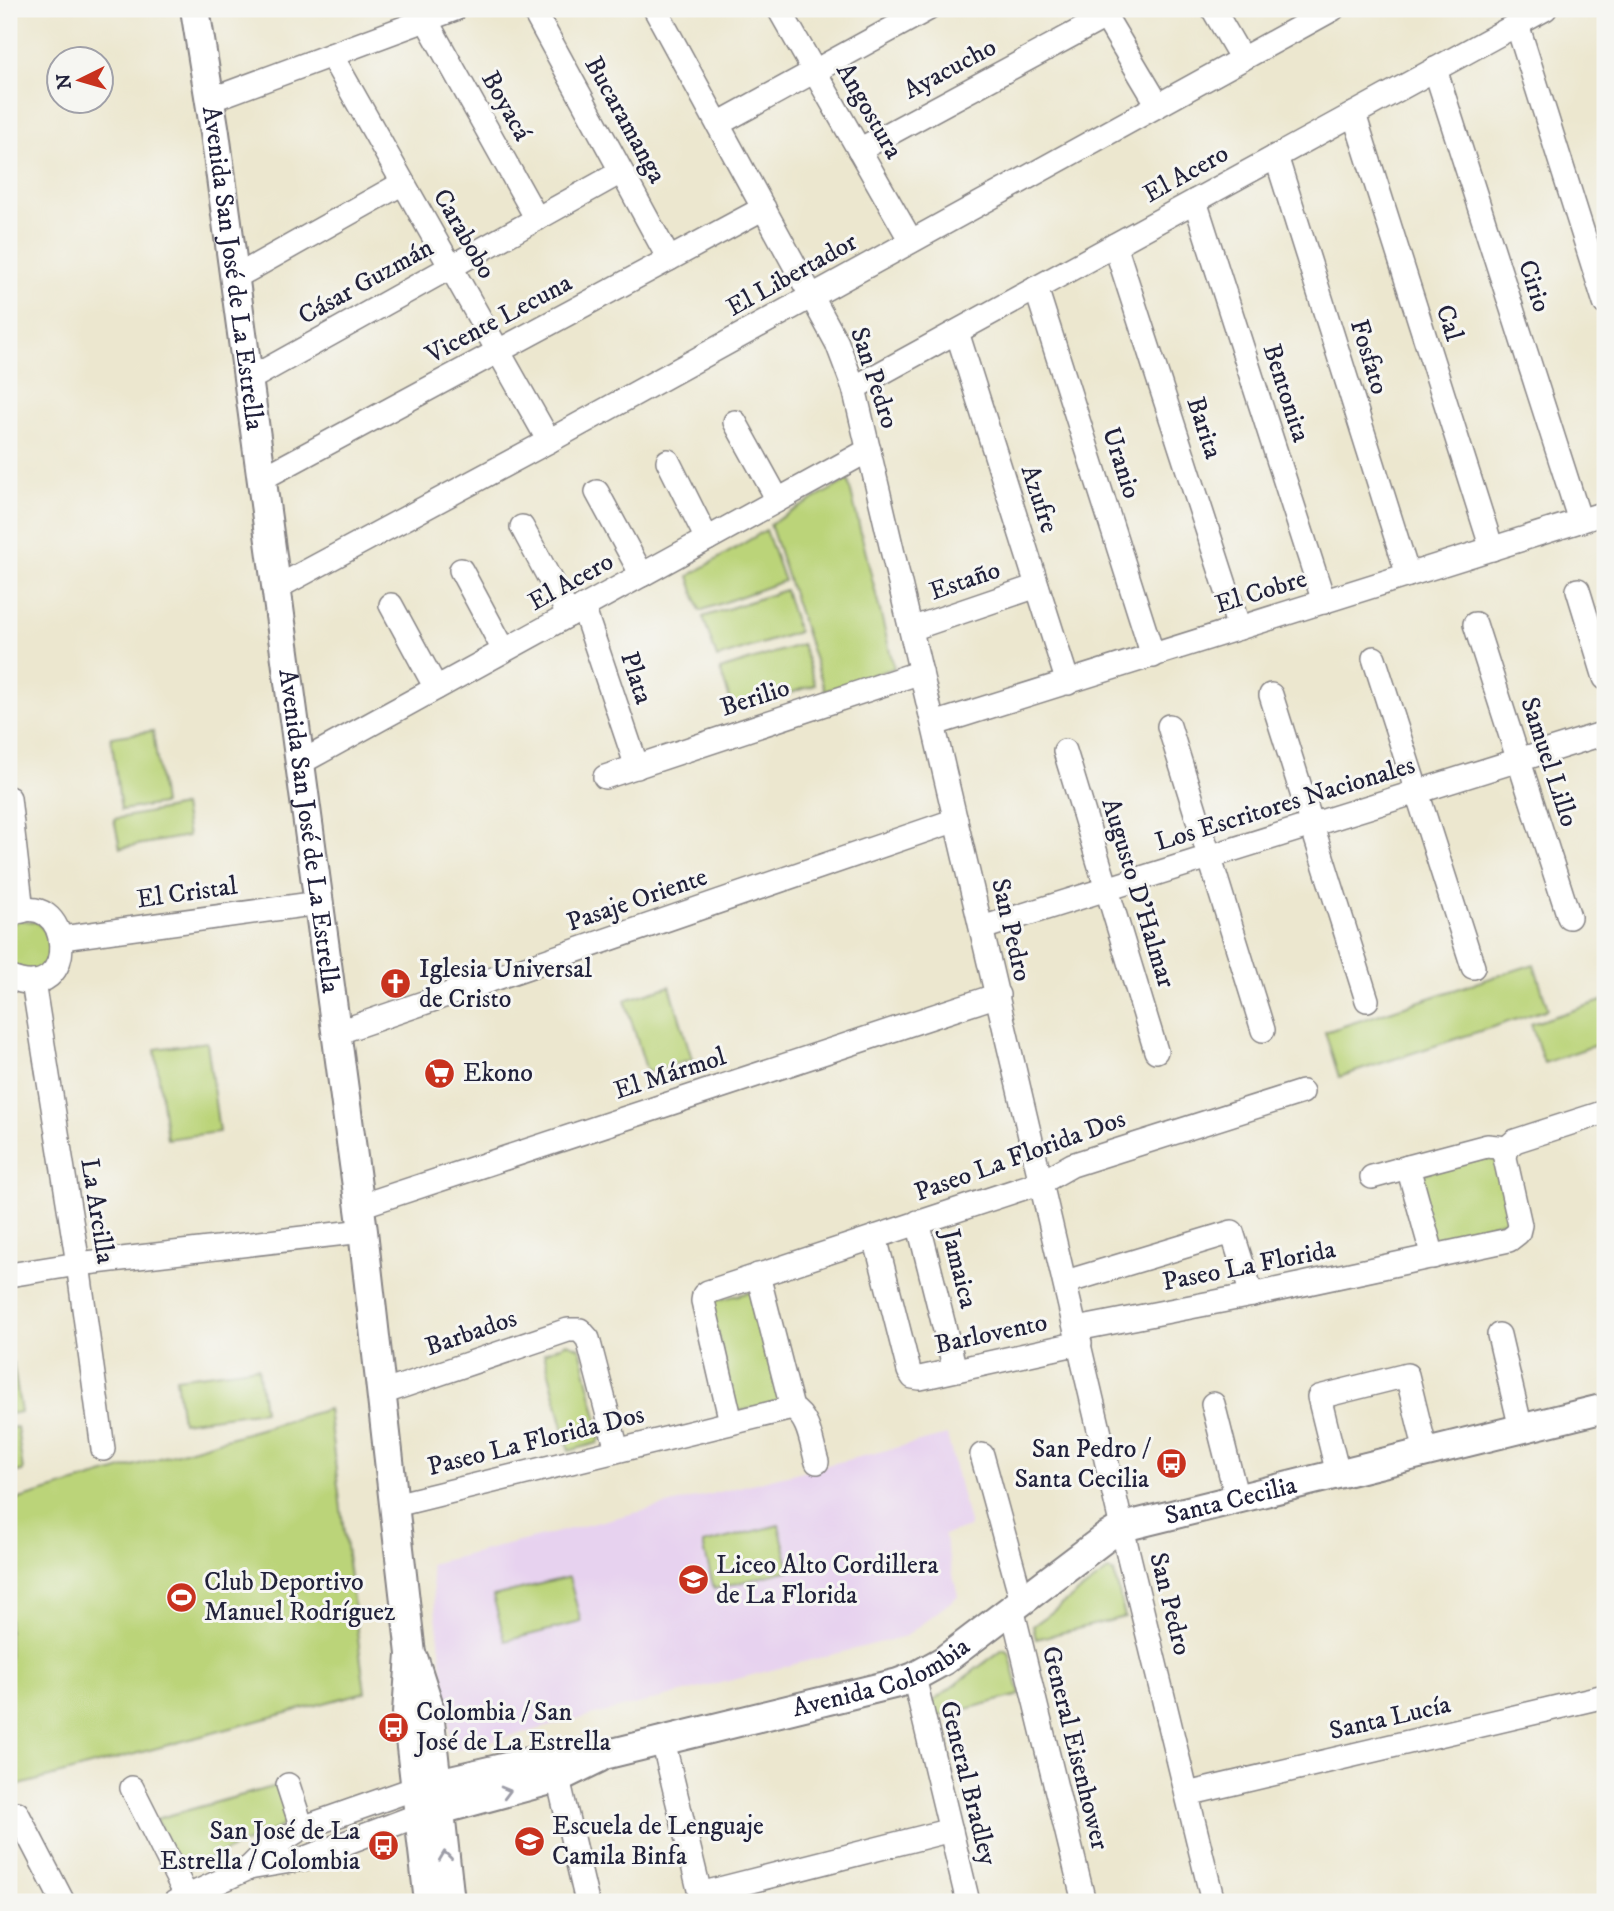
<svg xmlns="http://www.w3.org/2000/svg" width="1614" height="1911" font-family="'IM FELL DW Pica',serif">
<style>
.built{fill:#e7d2ef}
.green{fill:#bbd479;stroke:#6e7b5a;stroke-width:2}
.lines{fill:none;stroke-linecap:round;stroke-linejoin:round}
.minor-casing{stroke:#878485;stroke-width:26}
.major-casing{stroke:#878485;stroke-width:32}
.minor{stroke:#fff;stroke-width:23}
.major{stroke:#fff;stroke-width:28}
.oneway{stroke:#9c9ca7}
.labels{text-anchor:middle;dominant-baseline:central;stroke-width:6;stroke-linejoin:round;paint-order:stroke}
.street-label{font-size:26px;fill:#22223b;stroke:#f6f6f2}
.poi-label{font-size:26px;fill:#22223b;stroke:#f6f6f2;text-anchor:start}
</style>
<rect width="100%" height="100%" fill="#f6f6f2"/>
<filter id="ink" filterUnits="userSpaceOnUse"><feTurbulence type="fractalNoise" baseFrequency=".0143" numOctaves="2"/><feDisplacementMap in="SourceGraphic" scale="14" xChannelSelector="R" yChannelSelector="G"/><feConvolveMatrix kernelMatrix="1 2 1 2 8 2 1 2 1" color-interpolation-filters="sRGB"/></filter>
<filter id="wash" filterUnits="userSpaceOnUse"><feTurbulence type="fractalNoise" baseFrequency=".00686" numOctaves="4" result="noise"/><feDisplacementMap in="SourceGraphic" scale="28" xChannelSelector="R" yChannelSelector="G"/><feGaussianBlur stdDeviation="1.57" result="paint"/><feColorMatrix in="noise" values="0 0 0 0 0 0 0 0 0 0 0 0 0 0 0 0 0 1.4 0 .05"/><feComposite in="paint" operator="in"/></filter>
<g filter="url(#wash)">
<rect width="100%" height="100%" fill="#ece7cf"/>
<path class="built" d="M947,1435l23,92 -26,8 14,61 -52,40 -454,115 -22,-187z"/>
<g class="green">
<path d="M848,480l46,188 -69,23 -55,-167z"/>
<path d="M766,530l18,51 -84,30 -11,-35z"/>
<path d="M785,590l13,42 -81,26 -14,-41z"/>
<path d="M802,644l13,41 -81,26 -14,-41z"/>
<path d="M153,731l10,73 -42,6 -10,-73z"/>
<path d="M183,806l5,30 -68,12 -6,-29z"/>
<path d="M19,920l18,2 12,12v26l-12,12 -28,-4v-42z"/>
<path d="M1534,964l14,45 -209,68 -14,-45z"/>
<path d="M670,986l22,73 -45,13 -22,-72z"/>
<path d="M1605,1000v42l-61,21 -13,-39z"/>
<path d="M207,1042l12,90 -52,7 -12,-90z"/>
<path d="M1497,1152l19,65 -82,25 -19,-66z"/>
<path d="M755,1291l27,111 -46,10 -26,-110z"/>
<path d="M567,1343l13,5 21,86 -3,9 -29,8 -25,-98z"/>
<path d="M9,1363h4l8,49 -12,2z"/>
<path d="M258,1367l6,44 -82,11 -6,-44z"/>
<path d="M328,1409l37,283 -356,96v-286z"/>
<path d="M17,1427l6,44 -14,2v-45z"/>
<path d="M779,1525l11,45 -76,19 -11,-45z"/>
<path d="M1108,1571l6,2 11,44 -89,22 -3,-13z"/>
<path d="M569,1577l12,45 -76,19 -12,-45z"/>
<path d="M1003,1649l6,3 11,43 -89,23 -3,-13z"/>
<path d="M279,1785l15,36 -112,50 -26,-52z"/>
</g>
</g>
<g filter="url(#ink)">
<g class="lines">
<defs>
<g id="minor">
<path d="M533,9l136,250"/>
<path d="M655,9l182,334 17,45 274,1165 85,349"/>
<path d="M779,9l132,232"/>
<path d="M1101,9l57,96"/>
<path d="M1213,9l29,50"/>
<path d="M426,20l111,199"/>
<path d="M1517,24l88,279"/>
<path d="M331,55l218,386"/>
<path d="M1435,69l145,452"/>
<path d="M210,100l245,-91"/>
<path d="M1354,114l138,435"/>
<path d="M718,124l210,-115"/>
<path d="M859,150l246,-133"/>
<path d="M1276,156l132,419"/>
<path d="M1195,201l129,401"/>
<path d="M1115,245l124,383"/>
<path d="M234,278l169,-95"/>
<path d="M1036,288l117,368"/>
<path d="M957,332l111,351"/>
<path d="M248,380l373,-208"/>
<path d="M854,388l691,-379"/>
<path d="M735,422l43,78"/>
<path d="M668,461l39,78"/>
<path d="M261,479l503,-271"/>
<path d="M597,492l45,83"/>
<path d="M522,527l47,88"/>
<path d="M461,570l43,80"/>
<path d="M276,588l273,-147 784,-432"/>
<path d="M1578,590l27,88"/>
<path d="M391,605l45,83"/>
<path d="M583,607l54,160"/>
<path d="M1475,624l94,293"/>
<path d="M911,629l126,-43"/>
<path d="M1374,658l99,309"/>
<path d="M1271,695l96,305"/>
<path d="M934,724l671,-211"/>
<path d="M1169,726l94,304"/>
<path d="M1065,751l91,300"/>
<path d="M300,763l569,-313"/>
<path d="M605,777l316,-105"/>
<path d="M9,798l13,113"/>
<path d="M9,916c64,-36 74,93 0,61"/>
<path d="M982,928l623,-195"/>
<path d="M62,938l257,-35"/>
<path d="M33,982l45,282 25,185"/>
<path d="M336,1033l620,-213"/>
<path d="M1372,1177l36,-10"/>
<path d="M360,1206l638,-211"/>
<path d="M918,1222l37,148"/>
<path d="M875,1237l34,134 4,6 7,1 160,-35"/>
<path d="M1433,1257l-25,-90 79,-21 20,2"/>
<path d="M9,1275l69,-11 285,-33"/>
<path d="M758,1275l34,133c18,11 19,35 25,54"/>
<path d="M1066,1282l166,-50 20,63"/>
<path d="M1077,1329l175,-34 257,-55 9,-7 2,-8 -15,-67 2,-10 8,-7 90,-29"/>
<path d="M1499,1335l22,94"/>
<path d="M382,1393l186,-63h12l8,9 29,111"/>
<path d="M1213,1404l24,95"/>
<path d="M731,1422l-28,-121 1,-6 4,-3 334,-110 30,-17 230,-73"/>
<path d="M982,1455l40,146"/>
<path d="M1338,1474l-19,-77 88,-22 19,77"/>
<path d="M395,1505l397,-97"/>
<path d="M1012,1608l72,294"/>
<path d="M914,1677l54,225"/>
<path d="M663,1741l39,161"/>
<path d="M558,1778l29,124"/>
<path d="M288,1785l14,43"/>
<path d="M132,1788l55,109"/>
<path d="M1187,1794l418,-98"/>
<path d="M17,1813l46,89"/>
<path d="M249,1868l18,-18 35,-22 114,-40"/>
<path d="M700,1894l251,-64"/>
<path d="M175,1902l74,-34 54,-9 116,-44"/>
</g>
<g id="major">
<path id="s1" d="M195,9l20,124 148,1098 48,423 -4,59 22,189"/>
<path d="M414,1660l14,43 22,199"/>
<path id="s2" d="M416,1788l134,-31 54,-2 294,-72 16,-6 29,-16 162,-123 18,-11 482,-119"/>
<path d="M425,1814l133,-36 41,-20"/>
</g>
</defs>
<use href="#minor" class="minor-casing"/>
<use href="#major" class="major-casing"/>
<use href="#minor" class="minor"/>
<use href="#major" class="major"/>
</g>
<defs><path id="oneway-chevron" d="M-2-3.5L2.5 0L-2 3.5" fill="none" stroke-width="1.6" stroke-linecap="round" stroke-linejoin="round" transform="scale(1.75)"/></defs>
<g class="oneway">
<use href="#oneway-chevron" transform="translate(506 1792) rotate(-15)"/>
<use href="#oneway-chevron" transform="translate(445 1856) rotate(-97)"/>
</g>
</g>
<defs>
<symbol id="church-disc" viewBox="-11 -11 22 22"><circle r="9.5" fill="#c8321e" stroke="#f6f6f2"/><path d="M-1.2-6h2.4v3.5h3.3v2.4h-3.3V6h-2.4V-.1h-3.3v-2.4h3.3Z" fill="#fff"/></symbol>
<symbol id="supermarket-disc" viewBox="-11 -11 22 22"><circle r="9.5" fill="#c8321e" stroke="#f6f6f2"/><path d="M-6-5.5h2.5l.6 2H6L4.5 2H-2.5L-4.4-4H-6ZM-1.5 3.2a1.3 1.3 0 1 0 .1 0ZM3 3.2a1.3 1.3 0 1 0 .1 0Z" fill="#fff"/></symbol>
<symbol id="bus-disc" viewBox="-11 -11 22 22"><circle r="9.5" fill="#c8321e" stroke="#f6f6f2"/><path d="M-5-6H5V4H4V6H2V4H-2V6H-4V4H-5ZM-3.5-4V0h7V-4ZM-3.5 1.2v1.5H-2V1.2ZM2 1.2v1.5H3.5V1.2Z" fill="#fff"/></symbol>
<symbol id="school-disc" viewBox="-11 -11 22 22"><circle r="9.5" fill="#c8321e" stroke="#f6f6f2"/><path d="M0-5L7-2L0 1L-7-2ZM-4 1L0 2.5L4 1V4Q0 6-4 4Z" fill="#fff"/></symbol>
<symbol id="stadium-disc" viewBox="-11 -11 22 22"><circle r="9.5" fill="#c8321e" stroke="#f6f6f2"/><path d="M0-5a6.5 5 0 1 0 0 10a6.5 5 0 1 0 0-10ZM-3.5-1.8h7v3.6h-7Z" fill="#fff"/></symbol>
</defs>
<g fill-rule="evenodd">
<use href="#church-disc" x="378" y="966" width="35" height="35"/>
<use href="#supermarket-disc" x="422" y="1056" width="35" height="35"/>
<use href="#bus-disc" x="1154" y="1446" width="35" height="35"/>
<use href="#school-disc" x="676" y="1562" width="35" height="35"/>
<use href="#stadium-disc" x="164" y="1580" width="35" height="35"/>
<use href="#bus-disc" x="376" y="1710" width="35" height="35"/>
<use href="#school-disc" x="512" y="1824" width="35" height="35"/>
<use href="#bus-disc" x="366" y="1828" width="35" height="35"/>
</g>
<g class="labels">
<g class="street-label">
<text transform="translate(950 69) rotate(-28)">Ayacucho</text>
<text transform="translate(506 106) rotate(61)">Boyacá</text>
<text transform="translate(869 111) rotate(60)">Angostura</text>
<text transform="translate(625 120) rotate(61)">Bucaramanga</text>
<text transform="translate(1186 174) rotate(-29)">El Acero</text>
<text transform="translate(464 234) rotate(60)">Carabobo</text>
<text stroke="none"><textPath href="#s1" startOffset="262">Avenida San José de La Estrella</textPath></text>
<text transform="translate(792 275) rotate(-29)">El Libertador</text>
<text transform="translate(366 282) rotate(-29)">Cásar Guzmán</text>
<text transform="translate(1534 286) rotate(72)">Cirio</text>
<text transform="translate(499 319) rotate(-28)">Vicente Lecuna</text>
<text transform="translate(1449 323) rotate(72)">Cal</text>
<text transform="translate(1369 357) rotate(73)">Fosfato</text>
<text transform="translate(874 378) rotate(72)">San Pedro</text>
<text transform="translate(1286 393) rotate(72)">Bentonita</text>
<text transform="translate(1204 428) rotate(72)">Barita</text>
<text transform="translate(1121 463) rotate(72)">Uranio</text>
<text transform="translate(1039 499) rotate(72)">Azufre</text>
<text transform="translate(965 581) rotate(-19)">Estaño</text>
<text transform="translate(571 582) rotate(-29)">El Acero</text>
<text transform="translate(1261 592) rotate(-17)">El Cobre</text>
<text transform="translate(636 678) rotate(72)">Plata</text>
<text transform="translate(755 698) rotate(-18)">Berilio</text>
<text transform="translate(1549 762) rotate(72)">Samuel Lillo</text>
<text transform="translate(1285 804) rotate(-17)">Los Escritores Nacionales</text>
<text stroke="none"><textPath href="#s1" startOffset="830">Avenida San José de La Estrella</textPath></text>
<text transform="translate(187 893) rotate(-8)">El Cristal</text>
<text transform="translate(1138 893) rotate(73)">Augusto D'Halmar</text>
<text transform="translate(637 900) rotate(-19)">Pasaje Oriente</text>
<text transform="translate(1011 930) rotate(77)">San Pedro</text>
<text transform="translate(670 1074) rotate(-18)">El Mármol</text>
<text transform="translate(1020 1156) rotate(-20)">Paseo La Florida Dos</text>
<text transform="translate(97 1211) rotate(81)">La Arcilla</text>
<text transform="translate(1249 1266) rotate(-11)">Paseo La Florida</text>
<text transform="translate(959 1269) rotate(76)">Jamaica</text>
<text transform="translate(471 1333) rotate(-19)">Barbados</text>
<text transform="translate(991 1334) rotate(-12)">Barlovento</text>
<text transform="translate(536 1441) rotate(-14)">Paseo La Florida Dos</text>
<text stroke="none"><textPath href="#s2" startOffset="880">Santa Cecilia</textPath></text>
<text transform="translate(1170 1604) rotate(76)">San Pedro</text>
<text stroke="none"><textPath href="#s2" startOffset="480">Avenida Colombia</textPath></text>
<text transform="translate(1390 1718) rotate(-13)">Santa Lucía</text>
<text transform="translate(1075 1748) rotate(76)">General Eisenhower</text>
<text transform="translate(968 1783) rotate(76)">General Bradley</text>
</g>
<g class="poi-label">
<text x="419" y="969">Iglesia Universal<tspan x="419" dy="30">de Cristo</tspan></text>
<text x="463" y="1073">Ekono</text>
<text x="1149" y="1449" text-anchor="end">San Pedro /<tspan x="1149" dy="30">Santa Cecilia</tspan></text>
<text x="716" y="1565">Liceo Alto Cordillera<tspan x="716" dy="30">de La Florida</tspan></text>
<text x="204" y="1582">Club Deportivo<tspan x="204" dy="30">Manuel Rodríguez</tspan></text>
<text x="416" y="1712">Colombia / San<tspan x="416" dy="30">José de La Estrella</tspan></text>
<text x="552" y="1826">Escuela de Lenguaje<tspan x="552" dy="30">Camila Binfa</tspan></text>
<text x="360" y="1831" text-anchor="end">San José de La<tspan x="360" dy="30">Estrella / Colombia</tspan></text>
</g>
</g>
<rect width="1614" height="1911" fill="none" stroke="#f6f6f2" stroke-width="35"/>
<g transform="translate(80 80) rotate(265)"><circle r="33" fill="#f6f6f2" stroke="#a1a1a9" stroke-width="2"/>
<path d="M0-5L12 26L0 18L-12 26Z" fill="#c8321e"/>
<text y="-10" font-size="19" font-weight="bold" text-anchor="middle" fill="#22223b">N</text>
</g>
</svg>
